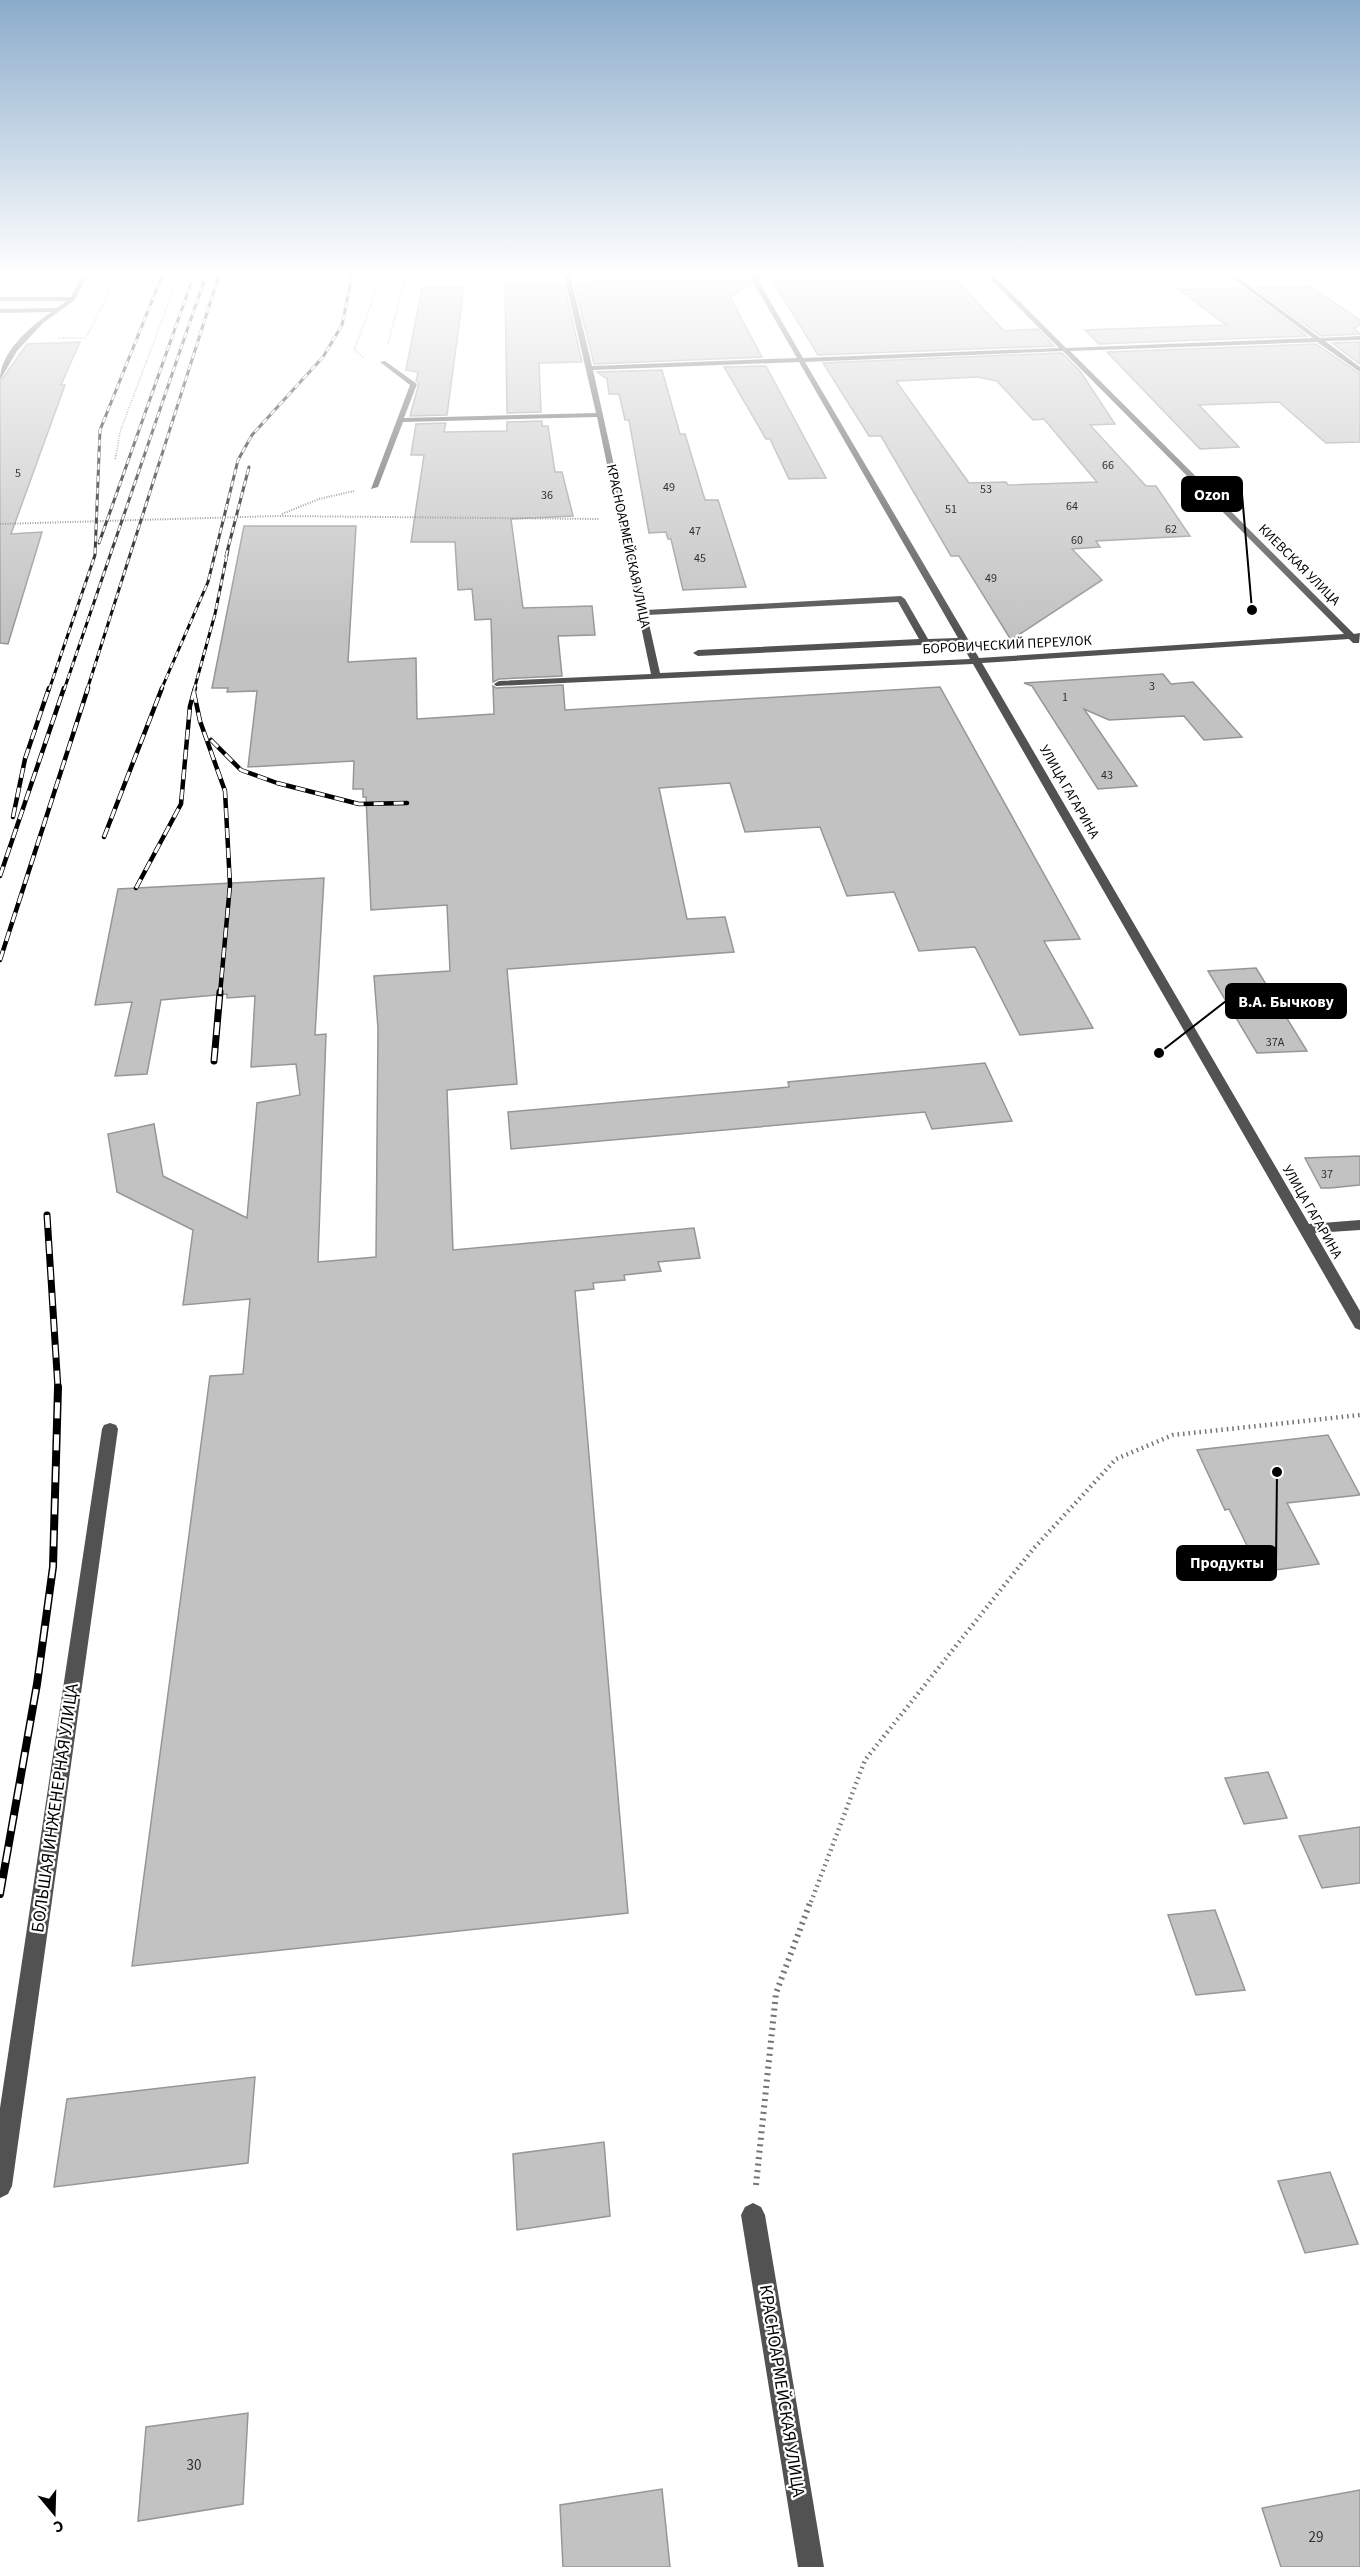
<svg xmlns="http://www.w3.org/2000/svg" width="1360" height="2567" font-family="'Source Sans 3',sans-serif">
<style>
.building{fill:#c2c2c2;stroke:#969696;stroke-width:1.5;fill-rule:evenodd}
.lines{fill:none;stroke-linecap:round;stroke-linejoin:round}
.path-far3{stroke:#747474;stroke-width:1.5;stroke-dasharray:1 1.5;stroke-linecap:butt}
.path-far2{stroke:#747474;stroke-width:2;stroke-dasharray:1 1.5;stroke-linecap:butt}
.path-far1{stroke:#747474;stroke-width:4.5;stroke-dasharray:1.5 4;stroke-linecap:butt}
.path{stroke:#747474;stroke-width:6;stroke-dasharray:2 4.5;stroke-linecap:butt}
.minor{fill:#525252;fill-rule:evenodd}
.rail-far3-casing{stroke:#000;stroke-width:3}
.rail-far2-casing{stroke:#000;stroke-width:4.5}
.rail-far1-casing{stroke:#000;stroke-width:7}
.rail-casing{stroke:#000;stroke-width:8}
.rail-far3{stroke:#fff;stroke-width:2;stroke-dasharray:6;stroke-linecap:butt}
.rail-far2{stroke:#fff;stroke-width:3;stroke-dasharray:10;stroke-linecap:butt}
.rail-far1{stroke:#fff;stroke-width:4.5;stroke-dasharray:13;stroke-linecap:butt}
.rail{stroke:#fff;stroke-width:5;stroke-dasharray:16;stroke-linecap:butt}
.labels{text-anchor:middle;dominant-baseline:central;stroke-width:4.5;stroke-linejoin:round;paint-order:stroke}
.number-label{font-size:12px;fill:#303030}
.far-street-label{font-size:14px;fill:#000;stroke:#fff}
.near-number-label{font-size:15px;fill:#303030}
.near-street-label{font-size:18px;fill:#000;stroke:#fff}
.leader{fill:none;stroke:#000;stroke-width:2}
.callout-dot{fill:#000;stroke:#fff;stroke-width:2}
.callout{fill:#000;stroke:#000;stroke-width:2}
.callout-label{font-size:16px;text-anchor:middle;font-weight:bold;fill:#fff}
</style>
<rect width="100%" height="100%" fill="#fff"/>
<g class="building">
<path d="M591,275h156l5,9 -22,13 32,60 -168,7 -20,-81h19z"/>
<path d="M757,275h195l52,56 34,-2 16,17 -236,9 -49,-80 -9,5z"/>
<path d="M564,284l18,78 -43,1 2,49 -34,1 -2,-127z"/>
<path d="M1310,286l50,34v5l-6,3 6,6 -39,2 -66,-48z"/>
<path d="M464,287l-17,128 -37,1 9,-33 -3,-2 2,-9 -12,-2 16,-82z"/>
<path d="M1242,288l65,48 -208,8 -14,-14 141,-5 -46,-35z"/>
<path d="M80,342l-19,43h4l-54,149 31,-2 -34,112 -8,-1v-261l27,-38z"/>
<path d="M1360,342v22l-28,-21z"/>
<path d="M1316,344l44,30v68l-34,1 -47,-41 -80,3 40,42 -39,2 -93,-97z"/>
<path d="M1062,353l18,18 35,53 -25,1 56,61h10l34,50 -94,5 4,6 -28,2 30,31 -91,60 -52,-84h-8l-70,-120h-12l-46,-73zM978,377l19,4 36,39 11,-1 53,63 -89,3 -2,-3 -37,1 -73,-102z"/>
<path d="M766,366l60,112 -37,1 -19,-40h-4l-42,-72z"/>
<path d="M662,370l18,64h5l20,66h13l28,87 -63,3 -12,-51h-3l-2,-7 -17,1 -20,-113h-4l-6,-26h-10l-2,-15 -10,-7z"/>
<path d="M542,421v5h6l7,46h7l11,44 -62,3 12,89 69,-2 3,29 -37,1 4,40 -63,3 -6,3 -2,-63 -16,1 -3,-31 -14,1 -3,-48h-44l13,-87h-13l5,-31 30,-1 -2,9 63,-1v-9z"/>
<path d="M244,526h112l-8,136 68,-4 1,61 77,-5 -1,-28 3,2 67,-3 2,25 375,-23 140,252 -36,2 49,87 -73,7 -45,-88 -56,4 -25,-59 -47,4 -27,-69 -75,5 -15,-49 -71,5 28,131 38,-2 9,35 -227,17 10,115 -70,6 6,160 241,-22 6,30 -42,4 3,9 -37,4 1,5 -32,3 1,6 -19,2 53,622 -496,53 78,-590 33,-2 7,-75 -67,6 10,-75 -76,-38 -9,-58 46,-10 9,52 84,42 10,-115 43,-8 -4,-31 -45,3 4,-71 -28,2v-4l-66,6 -14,74 -32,2 17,-74 -37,3 23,-116 206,-11 -9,157 11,-1 -8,228 58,-5 2,-229 -4,-52 76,-5 -3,-66 -76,5 -5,-113h-3v-8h-10l1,-28 -106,6 9,-76 -30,1 1,-4h-16z"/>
<path d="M1163,674l8,10 22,-2 49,55 -38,3 -20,-24 -75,4 -25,-11 53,77 -39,3 -66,-103 -8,-3z"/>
<path d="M1256,968l51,83 -50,2 -49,-82z"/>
<path d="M985,1063l27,58 -80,8 -7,-17 -414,37 -3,-37 281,-25 -1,-5z"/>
<path d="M1360,1156v29l-30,3h-9l-16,-30z"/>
<path d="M1328,1435l32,60 -73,8 32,61 -59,8 -31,-63 -4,1 -28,-60z"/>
<path d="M1268,1772l19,46 -43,6 -19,-46z"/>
<path d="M1360,1827v56l-38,5 -23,-52z"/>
<path d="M1215,1910l30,80 -49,5 -28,-80z"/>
<path d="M255,2077l-7,86 -194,24 13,-88z"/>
<path d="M604,2142l6,74 -93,14 -4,-76z"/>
<path d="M1330,2172l28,72 -53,9 -27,-72z"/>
<path d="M248,2413l-5,91 -105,17 8,-94z"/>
<path d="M662,2489l8,78h-107l-3,-62z"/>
<path d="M1360,2490v77h-79l-19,-59z"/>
</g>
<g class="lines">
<g class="path-far3">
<path d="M58,338h28l31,-63"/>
<path d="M388,344l18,-69"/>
<path d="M363,357l-9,-7 23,-62 15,-13"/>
<path d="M116,456l4,-24 59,-157"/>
</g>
<g class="path-far2">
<path d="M115,459l1,-5"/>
<path d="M282,514l37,-15 35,-8"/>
<path d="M0,524l278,-8 321,3"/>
</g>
<path class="path-far1" d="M811,1902l54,-142 169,-212 82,-89 57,-24 187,-20"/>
<path class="path" d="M756,2185l20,-192 35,-93"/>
<g class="minor">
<path d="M82,275h6l-13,25 -32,23 -26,28 -17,29c0,-28 30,-53 51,-68l-51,1v-4l56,-1 11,-7h-67v-4h71z"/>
<path d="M564,275h6l22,91 205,-8 -48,-83h6l48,83 256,-10 -72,-73h6l73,73 247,-10 -85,-63h6l86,63 40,-2v4l-35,1 35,26v5l-43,-30 -247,9 284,283 6,-1 -1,10h-6l-4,-4 -367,24 327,561 51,-4v10l-45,3 45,78v19l-5,-2 -382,-664 -477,22 -2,-2 5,-3 152,-7 -54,-257 -194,5 -25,65 -7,2 39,-104 -30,-23 5,-1 32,23 -13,34 192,-5zM1063,351l281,283 -365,24 -174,-296zM799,362l159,276 -30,1 -23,-40 -4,-3 -255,14 -53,-240zM898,602l21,37 -221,11 -5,3 5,3 263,-13 9,16 -310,14 -13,-58z"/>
<path d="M110,1423l6,2 2,4 -106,757 -4,8 -8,4v-90l102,-679 2,-4z"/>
<path d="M753,2203l8,4 4,8 59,352h-26l-57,-352 4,-8z"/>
</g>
<defs>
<g id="rail-far3">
<path d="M99,543l95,-268"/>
<path d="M226,556l23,-89"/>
<path d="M49,690l46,-135 5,-125 62,-154"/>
<path d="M64,690l142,-415"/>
<path d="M87,690l132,-415"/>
<path d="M161,690l47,-108 30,-122 14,-25 71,-78 19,-32 10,-50"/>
<path d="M194,690l21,-76 13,-64"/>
</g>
<g id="rail-far2">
<path d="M194,693l6,28 25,70 5,94 -10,109"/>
<path d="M211,740l30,30 36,13 82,21 48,-1"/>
<path d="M13,817l12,-58 24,-71"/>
<path d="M104,837l58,-149"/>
<path d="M0,876l64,-188"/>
<path d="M136,888l45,-84 9,-98 5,-18"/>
<path d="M0,960l88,-272"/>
</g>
<g id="rail-far1">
<path d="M214,1061l6,-69"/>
<path d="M47,1215l11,174"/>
</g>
<path id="rail" d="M0,1894l37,-210 16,-117 5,-180"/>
</defs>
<use href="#rail-far3" class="rail-far3-casing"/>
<use href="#rail-far2" class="rail-far2-casing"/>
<use href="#rail-far1" class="rail-far1-casing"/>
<use href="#rail" class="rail-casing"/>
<use href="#rail-far3" class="rail-far3"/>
<use href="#rail-far2" class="rail-far2"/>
<use href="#rail-far1" class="rail-far1"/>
<use href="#rail" class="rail"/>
</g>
<linearGradient id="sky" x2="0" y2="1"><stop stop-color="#8baccb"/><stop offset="0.43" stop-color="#fff"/><stop offset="1" stop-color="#fff" stop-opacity="0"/></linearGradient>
<rect width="1360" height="634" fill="url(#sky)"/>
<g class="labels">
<g class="number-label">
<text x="1108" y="465">66</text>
<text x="18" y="473">5</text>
<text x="669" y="487">49</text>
<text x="986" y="489">53</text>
<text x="547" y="495">36</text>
<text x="1072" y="506">64</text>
<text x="951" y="509">51</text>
<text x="1171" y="529">62</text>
<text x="695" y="531">47</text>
<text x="1077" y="540">60</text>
<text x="700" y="558">45</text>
<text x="991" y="578">49</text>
<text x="1152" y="686">3</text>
<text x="1065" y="697">1</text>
<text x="1107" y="775">43</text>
<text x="1275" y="1042">37А</text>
<text x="1327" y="1174">37</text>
</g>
<g class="far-street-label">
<text transform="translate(628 546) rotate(78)">КРАСНОАРМЕЙСКАЯ УЛИЦА</text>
<text transform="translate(1299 565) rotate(45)">КИЕВСКАЯ УЛИЦА</text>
<text transform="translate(1007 645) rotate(-3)">БОРОВИЧЕСКИЙ ПЕРЕУЛОК</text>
<text transform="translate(1069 792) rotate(60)">УЛИЦА ГАГАРИНА</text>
<text transform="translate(1312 1212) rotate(60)">УЛИЦА ГАГАРИНА</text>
</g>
<g class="near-number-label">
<text x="194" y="2465">30</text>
<text x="1316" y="2537">29</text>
</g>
<g class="near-street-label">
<text transform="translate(55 1808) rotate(-82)">БОЛЬШАЯ ИНЖЕНЕРНАЯ УЛИЦА</text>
<text transform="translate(782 2391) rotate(81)">КРАСНОАРМЕЙСКАЯ УЛИЦА</text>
</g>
</g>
<path class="leader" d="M1252 610L1242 494M1159 1053L1226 1001M1277 1472L1276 1563"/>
<g class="callout-dot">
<circle cx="1252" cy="610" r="6"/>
<circle cx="1159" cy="1053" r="6"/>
<circle cx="1277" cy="1472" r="6"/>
</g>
<g class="callout">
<rect x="1182" y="477" width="60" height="34" rx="6"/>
<rect x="1226" y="984" width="120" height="34" rx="6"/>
<rect x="1177" y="1546" width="99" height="34" rx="6"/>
</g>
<g class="callout-label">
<text x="1212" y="500">Ozon</text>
<text x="1286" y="1007">В.А. Бычкову</text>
<text x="1227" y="1568">Продукты</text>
</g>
<g transform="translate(54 2513) rotate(161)" stroke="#ffffff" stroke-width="4.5" paint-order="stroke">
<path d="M0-4.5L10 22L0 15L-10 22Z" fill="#000000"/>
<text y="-9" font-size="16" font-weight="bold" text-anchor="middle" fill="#000000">С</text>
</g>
</svg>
